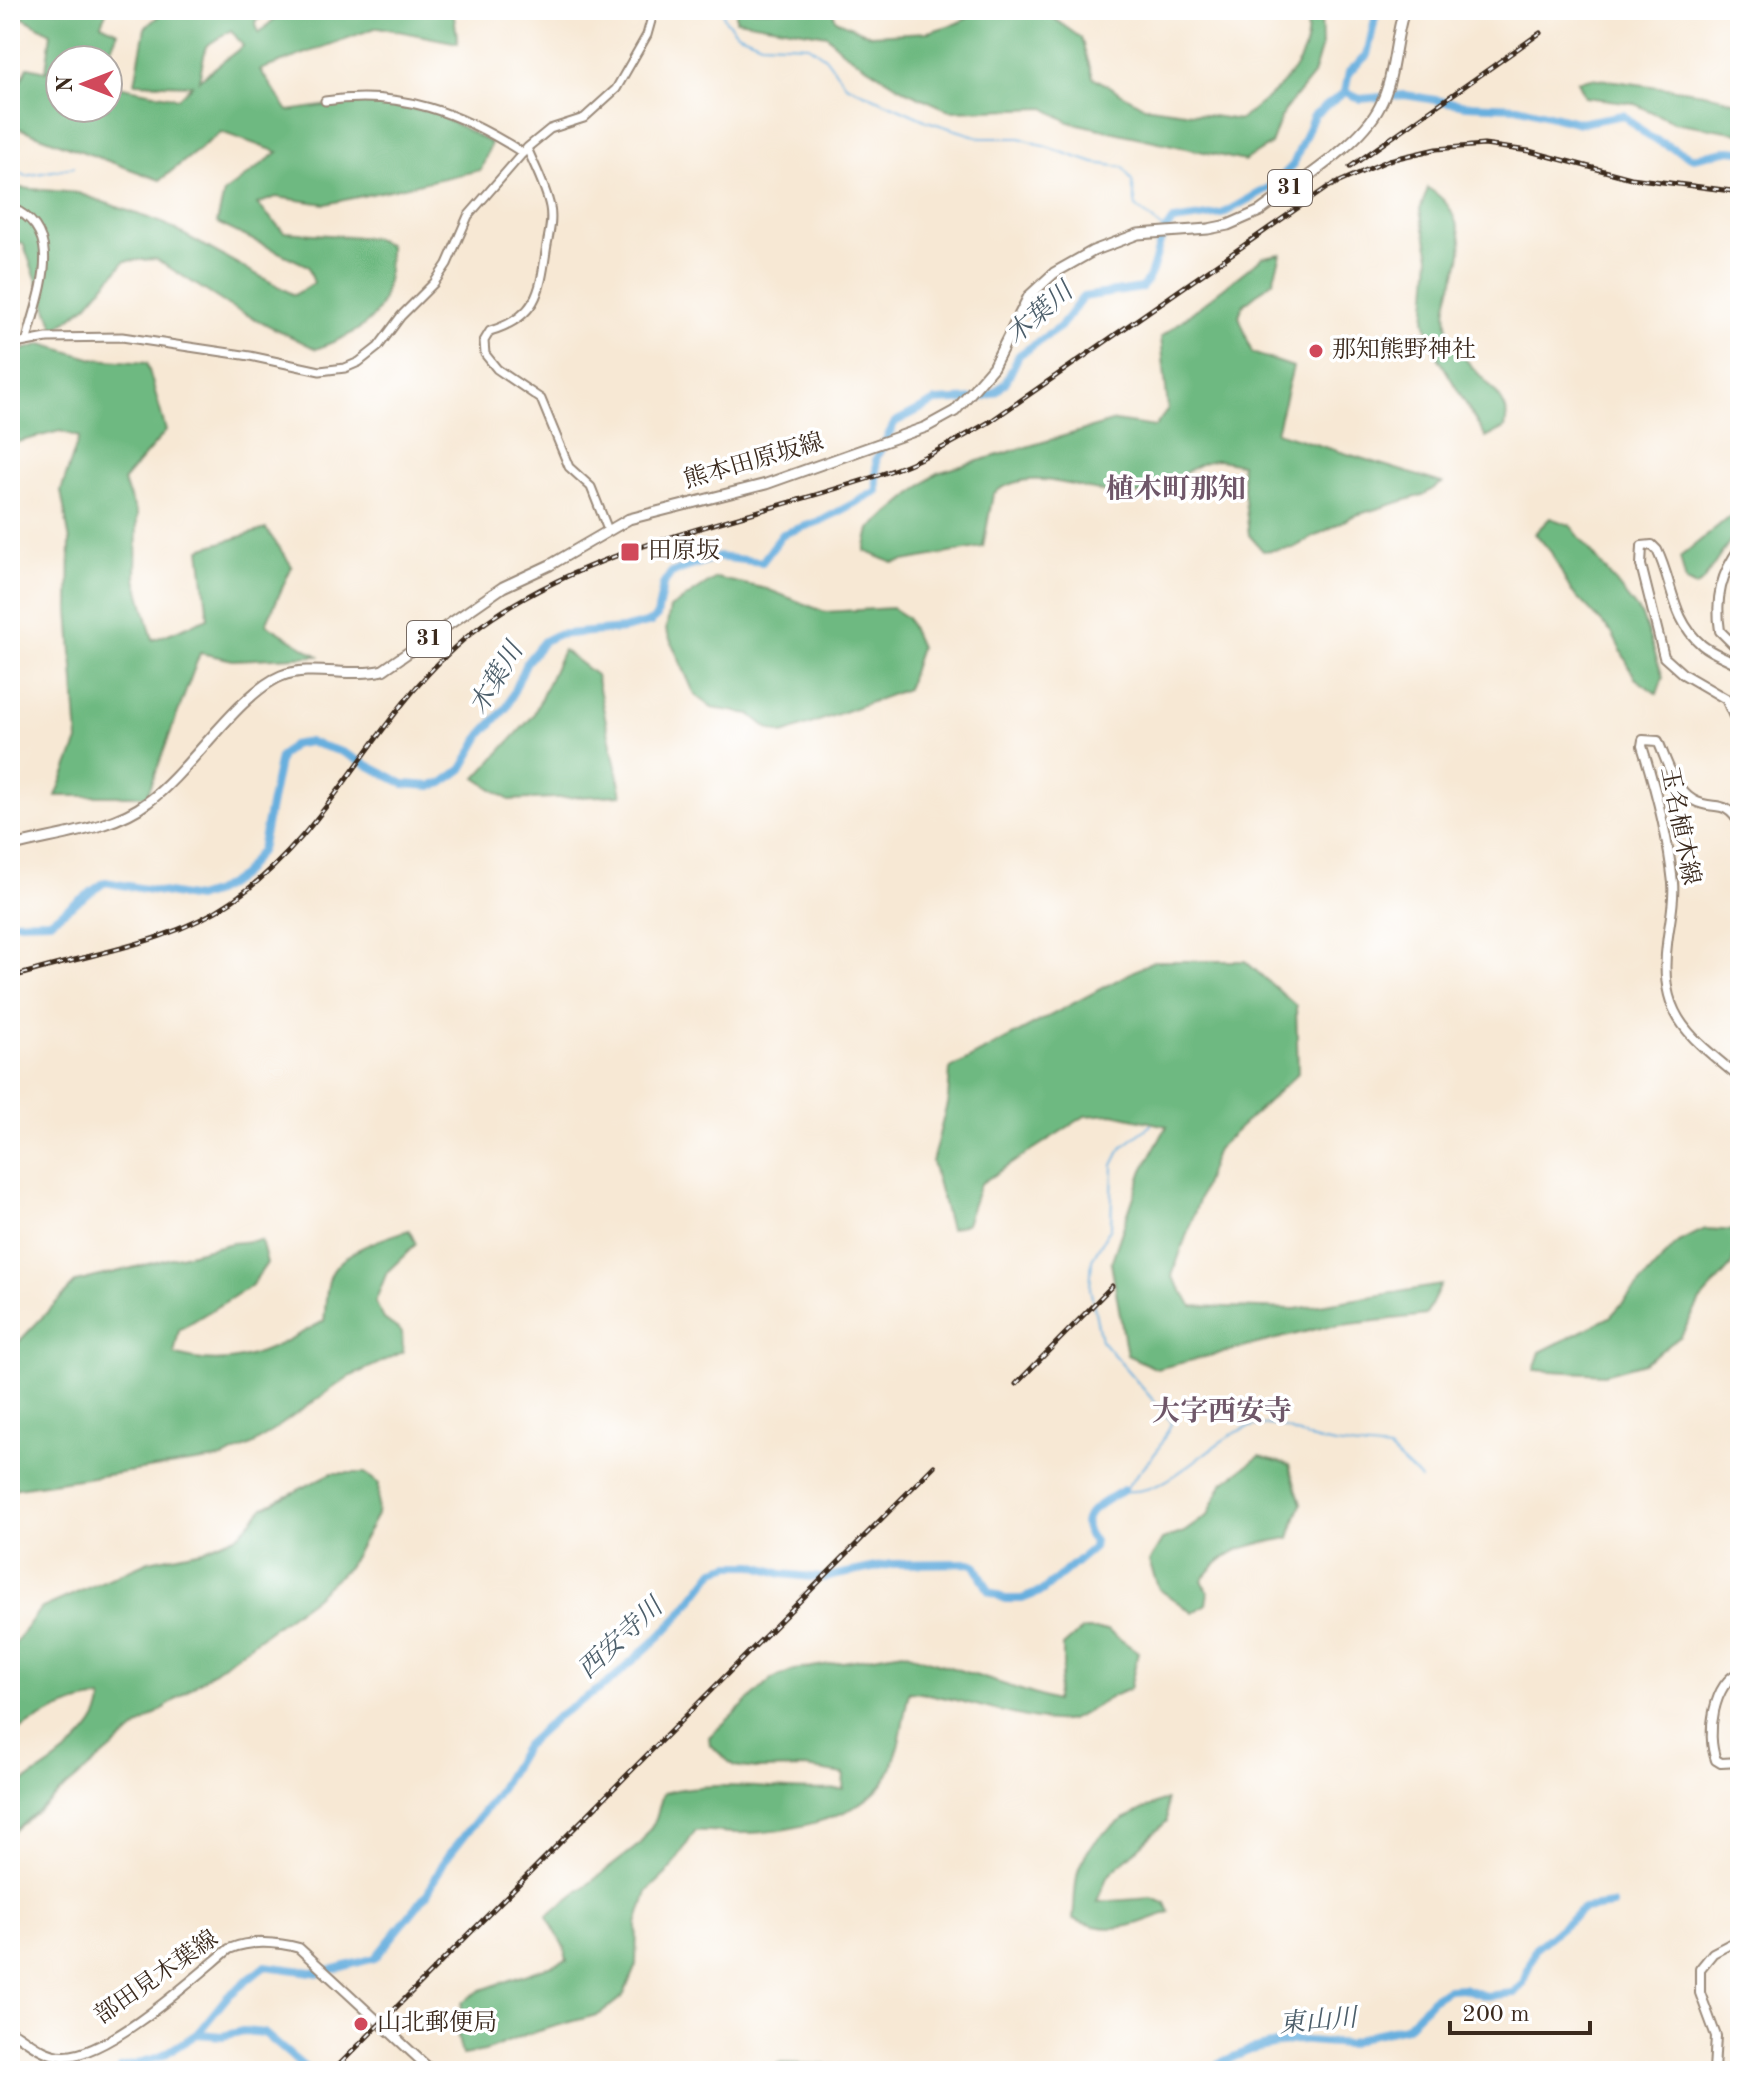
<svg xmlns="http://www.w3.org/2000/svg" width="1750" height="2081" font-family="'Old Standard TT','Noto Serif JP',serif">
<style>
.forest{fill:#6eb981;stroke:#547250;stroke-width:2;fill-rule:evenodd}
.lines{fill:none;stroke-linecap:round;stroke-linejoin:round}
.stream{stroke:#67afde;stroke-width:2}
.river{stroke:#67afde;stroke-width:8}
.tertiary-casing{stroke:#998979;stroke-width:11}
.secondary-casing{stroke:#998979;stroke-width:12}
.primary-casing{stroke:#998979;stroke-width:13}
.tertiary{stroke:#fff;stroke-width:7}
.secondary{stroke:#fff;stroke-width:8}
.primary{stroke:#fff;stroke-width:9}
.rail-casing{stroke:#3b2a1e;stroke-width:5}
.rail{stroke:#fff;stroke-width:2;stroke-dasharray:6;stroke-linecap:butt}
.poi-dot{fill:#d1495b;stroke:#fff;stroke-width:3}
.labels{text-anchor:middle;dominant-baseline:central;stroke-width:7;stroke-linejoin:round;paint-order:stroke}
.shield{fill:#fff;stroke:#766a62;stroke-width:2}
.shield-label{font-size:22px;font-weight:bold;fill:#3b2a1e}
.poi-label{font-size:24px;fill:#3b2a1e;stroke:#fff;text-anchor:start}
.street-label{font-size:24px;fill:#3b2a1e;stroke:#fff}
.water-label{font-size:26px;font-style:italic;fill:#4d5f6b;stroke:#fff}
.quarter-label{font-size:28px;font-weight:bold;fill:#6f5769;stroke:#fff}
</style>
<rect width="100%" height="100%" fill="#fff"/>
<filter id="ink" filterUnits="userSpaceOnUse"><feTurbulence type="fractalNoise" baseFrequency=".0125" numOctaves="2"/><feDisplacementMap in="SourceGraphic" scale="16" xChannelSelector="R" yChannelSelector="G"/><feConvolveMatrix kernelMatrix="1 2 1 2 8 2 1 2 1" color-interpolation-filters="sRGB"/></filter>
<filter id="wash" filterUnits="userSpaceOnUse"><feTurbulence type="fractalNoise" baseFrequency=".006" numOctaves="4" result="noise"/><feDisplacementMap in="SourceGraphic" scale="32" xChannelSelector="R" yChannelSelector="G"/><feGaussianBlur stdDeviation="1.8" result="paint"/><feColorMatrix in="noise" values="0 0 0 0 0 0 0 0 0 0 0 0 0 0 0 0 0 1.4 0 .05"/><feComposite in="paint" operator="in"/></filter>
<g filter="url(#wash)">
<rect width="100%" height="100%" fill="#f7e8d4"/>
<g class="forest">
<path d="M23,10h84l-6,14 17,8 -12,28h-46v11l-14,-1 5,-37 -28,-15z"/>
<path d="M165,10h112l-22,11 4,12 25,-23h169l5,33 -80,-16 -118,43 28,41 69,-10 77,11 57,31 -10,27 -155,34 -50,-7 -19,7 27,28 90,6 15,7c0,67 -12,81 -73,104l-85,-42 -75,-48 -31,2 -38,44 -32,25 -32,-87 -13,-3v-53l68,6 87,31 129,71 20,-12 -6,-17 -91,-43 7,-30 54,-41 -57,-20 -61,48 -150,-55v-24l18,-34 32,7v34h48v-24l70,14 14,-13 -57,-2 10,-55zM231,30l12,16 -44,34 7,-34z"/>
<path d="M736,10h96l4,10 34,15 58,-3 30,-9 24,-13h60l39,28 12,39 50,29 97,14c35,-28 79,-59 65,-110h16l1,35 -9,30 -30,37 -12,32 -27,17 -175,-39 -24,-14 -94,3 -45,-20 -64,-40 -15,-16 -91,-15z"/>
<path d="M1592,78l112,15 36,10v30l-67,-11 -40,-19 -48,-6 -7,-16z"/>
<path d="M1428,188c17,11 22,18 29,37 18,43 -27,70 -4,117 11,22 47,48 53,68 1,4 0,13 -1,18l-19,10 -52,-88 -9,-29 5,-65 -10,-46z"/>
<path d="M1281,254l-8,27 -30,24 -4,11 13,37 41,14 -17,65 166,51 -19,12 -70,21 -60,32 -30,3 -14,-16 -8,-71c-8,-1 -17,-4 -25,-4 -24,1 -51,34 -85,35 -46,1 -96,-34 -138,-1l-10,53 -90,16 -28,-12 5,-22 67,-56 178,-52 40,6 13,-18 -7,-72 102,-80z"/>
<path d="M42,344l52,15 53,4 19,68 -43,50 14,33 -1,65 17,61 55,-22 -8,-69 66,-20 26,37 -26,58 52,32 -85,4 -33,-7 -53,143h-91l22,-55 -9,-132 1,-68 -9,-50 18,-54 -19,-6 -50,13v-90z"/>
<path d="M1740,508v18l-37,55 -7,6 -10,-5 -6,-25z"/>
<path d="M1550,518l20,7 72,91 21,61 -6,17 -22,-16 -23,-45 -41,-42 -20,-39 -16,-19z"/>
<path d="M716,578l51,11 58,23 67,-4 15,10 13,29 -13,42 -124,45 -14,-5 -19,-15 -38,-6 -17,-13 -29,-65 4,-22z"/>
<path d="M563,650l33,25 26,120 -113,5 -33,-22 57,-62z"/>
<path d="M1153,961h92l51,45 2,67 -81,76 -45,127 20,30 103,3 146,-24 -15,30 -101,12 -168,42 -30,-14 -16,-92 32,-93 24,-44 -54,-12 -28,2 -105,68 -14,40 -16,5 -18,-67 16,-62 2,-31z"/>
<path d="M1705,1229l35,2v4l-9,31 -31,35 -19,35 -37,27 -40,11 -70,-4 6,-18 70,-35 68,-75z"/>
<path d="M409,1230l7,14 -29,28 -12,30 9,17 18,13 1,20 -56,26 -93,66 -31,14 -213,31v-138l66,-69 156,-39 29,-3 6,23 -16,23 -72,44 -5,24c61,19 97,-5 150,-33 2,-13 1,-31 6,-44 10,-27 55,-39 79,-47z"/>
<path d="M1260,1456l29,9 12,39 -12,34c-41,8 -60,7 -87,42l6,12 -2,12 -13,9 -34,-24 -10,-27 13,-22 22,-8 24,-17 14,-31z"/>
<path d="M332,1473h33l14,11 -2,31 -29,52 -33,30 -178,131 -127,106v-45c29,-15 93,-54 92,-91 -31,3 -66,21 -92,38v-86l30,-41 109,-48 54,-11 37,-16 24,-27z"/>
<path d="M1081,1630h26l31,22 -8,37c-24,7 -41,25 -61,31 -28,8 -121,-27 -160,-28 -7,28 -9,71 -28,94 -29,34 -100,48 -143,47 -15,0 -28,-3 -43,-2l-24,38 -24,23 -10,32 -1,41 -13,31 -23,18 -73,20 -42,17 -23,4 -4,-17 4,-36 19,-12 86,-30 -3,-13 -17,-31 93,-72 16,-25 7,-26c59,-16 119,1 180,-4l1,-15 -38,-6 -50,1 -22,-3 -24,-21 -1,-8 63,-58 22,-9 109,-18 152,49 8,-33v-22z"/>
<path d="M1166,1800l1,21 -60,56 -10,25 55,-4 13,5 4,9c-37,14 -57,24 -96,7 2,-16 1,-36 6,-51 14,-37 52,-55 87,-68z"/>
<path d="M778,2063l101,4 2,4h-106z"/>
</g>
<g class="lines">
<g class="stream">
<path d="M723,10l1,8 13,15 24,10 47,2 17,12 21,28 81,36 55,17h38l74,25 29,4 9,14 4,26 26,21"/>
<path d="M10,166l16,10 48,-9"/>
<path d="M1124,1490l33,-39 15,-29 -71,-82 -11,-52 2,-29 19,-32 2,-62 9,-18 29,-22"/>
<path d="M1125,1491c46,5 83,-52 125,-64 24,-7 38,4 60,11 25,8 53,9 79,12l32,30"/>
</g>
<g class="river">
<path d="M1345,92l4,-20 18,-17 10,-45"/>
<path d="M10,922l40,-1 55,-39 91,16 19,-6 26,-16 20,-26 19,-93 12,-12 17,-3 33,10 62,32 27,2 12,-3 19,-14 20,-35 25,-27 19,-44 18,-22 12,-6 67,-6 28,-7 6,-6 6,-31 8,-12 46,-16 45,5 21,-28 40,-14 54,-29 -1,-32 19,-37 41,-21 40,-2 19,-6 11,-11 13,-27 41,-28 23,-30 58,-9c19,-19 12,-48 32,-67l49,-7 50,-28 21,-21 21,-50 31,-23 15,7 45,-4 61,10 51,2 63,16 43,-8 25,21 45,22 37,-8 10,1"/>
<path d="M197,2034l30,-37 38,-31 54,7 56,-15 52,-64 18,-34 50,-63 30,-51 34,-31 48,-31 53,-48 20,-21 35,-45 16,-5h23l28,9 40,4 70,-14 78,-1 5,2 14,26 16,8h17l20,-8 51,-43 1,-7c-25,-25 10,-39 30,-51"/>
<path d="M10,2066l23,5"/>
<path d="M121,2068l39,-11 37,-23 26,2 20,-5 21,2 45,38"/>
<path d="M1213,2071l7,-8 30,-13 44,-10 54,4 21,-9 37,-8 26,-28 16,-10 15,-1 22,8 29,-3 9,-10 12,-34 48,-40 29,-4"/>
</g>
</g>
</g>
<g filter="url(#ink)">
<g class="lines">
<defs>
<g id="tertiary">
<path d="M325,101c75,-12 136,12 198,52"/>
<path d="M527,148c8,19 19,39 23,59 3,16 -2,29 -4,44 -6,43 -10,66 -56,80l-6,10 1,13 12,15 44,30 28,68 22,20 17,43"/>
<path d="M10,207c58,24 28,88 17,133"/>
<path d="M10,345l37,-7 75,-1 128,19 70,15 25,-3 14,-6 19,-15 23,-31 33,-33 13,-19 21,-48 60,-69 22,-18 34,-11 32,-29 31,-54 7,-25"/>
</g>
<g id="secondary">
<path d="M1740,548c-19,25 -25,51 -20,83l20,20"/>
<path d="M1740,666c-12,-8 -27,-12 -38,-21 -30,-25 -29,-62 -45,-95l-5,-5 -10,1 -1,19 23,92 19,17 43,25 14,31"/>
<path d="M1740,824c-16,-27 -26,-12 -47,-24 -19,-11 -27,-41 -35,-59l-15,-1 -1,6c14,44 26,91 31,137 2,19 -4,41 -6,61 -9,72 22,92 73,134"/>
<path d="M1740,1672c-27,12 -34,62 -24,88l5,3 19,-1"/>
<path d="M10,2030c16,9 35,27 55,26 44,0 130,-79 164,-107 21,-9 49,-7 70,-1l133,123"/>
<path d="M1714,2071l2,-35 -16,-43v-24l13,-16 27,-14"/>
</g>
<path id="primary" d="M10,847c43,-12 102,-17 138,-45 41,-30 90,-108 133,-126 29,-12 69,2 102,-6l120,-83 47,-22 79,-46 137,-35 160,-57 29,-16 38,-44 36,-71 25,-23 39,-22 45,-17 70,-5 20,-4 32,-14c35,-27 101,-66 120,-105 15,-29 14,-65 24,-96"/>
</defs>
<use href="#tertiary" class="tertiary-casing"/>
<use href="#secondary" class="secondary-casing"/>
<use href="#primary" class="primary-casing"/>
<use href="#tertiary" class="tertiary"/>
<use href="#secondary" class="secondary"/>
<use href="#primary" class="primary"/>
<defs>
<g id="rail">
<path d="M1350,167l190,-134"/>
<path d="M10,978c75,-25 155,-31 222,-77 109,-76 148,-207 260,-283 114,-77 262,-100 390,-144 39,-13 74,-33 109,-53l337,-234 61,-27 47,-11 48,-4 45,6 102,27 109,14"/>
<path d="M1016,1384l96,-98"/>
<path d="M333,2071l601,-605"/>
</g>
</defs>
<use href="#rail" class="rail-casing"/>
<use href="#rail" class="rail"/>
</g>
</g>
<g class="poi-dot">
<circle cx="1316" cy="351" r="8"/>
<rect x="620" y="542" width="20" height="20" rx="4"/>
<circle cx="361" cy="2024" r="8"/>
</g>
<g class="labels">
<g class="shield">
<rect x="1268" y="170" width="44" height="36" rx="6"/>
<rect x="407" y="621" width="44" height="36" rx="6"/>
</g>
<g class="shield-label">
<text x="1290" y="188">31</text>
<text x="429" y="639">31</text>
</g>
<g class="poi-label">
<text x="1332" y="351">那知熊野神社</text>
<text x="648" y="552">田原坂</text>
<text x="377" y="2024">山北郵便局</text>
</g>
<g class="street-label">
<text transform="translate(754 462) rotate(-16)">熊本田原坂線</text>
<text transform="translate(1679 826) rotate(79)">玉名植木線</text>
<text transform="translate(157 1978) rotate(-35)">部田見木葉線</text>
</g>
<g class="water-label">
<text transform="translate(1040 314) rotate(-41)">木葉川</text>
<text transform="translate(497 679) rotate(-59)">木葉川</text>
<text transform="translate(621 1639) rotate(-43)">西安寺川</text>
<text transform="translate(1318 2022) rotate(-5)">東山川</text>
</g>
<g class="quarter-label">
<text x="1176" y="491">植木町那知</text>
<text x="1222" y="1413">大字西安寺</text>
</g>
</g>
<rect width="1750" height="2081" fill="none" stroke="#fff" stroke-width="40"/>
<g transform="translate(84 84) rotate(270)"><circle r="38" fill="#ffffff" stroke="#b1aaa5" stroke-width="2"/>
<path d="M0-6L14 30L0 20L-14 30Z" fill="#d1495b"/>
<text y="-12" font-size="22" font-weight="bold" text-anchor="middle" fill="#3b2a1e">N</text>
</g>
<path d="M1450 2021v12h140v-12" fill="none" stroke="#3b2a1e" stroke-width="4"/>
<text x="1462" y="2021" font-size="24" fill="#3b2a1e" stroke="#ffffff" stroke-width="6" paint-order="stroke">200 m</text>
</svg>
